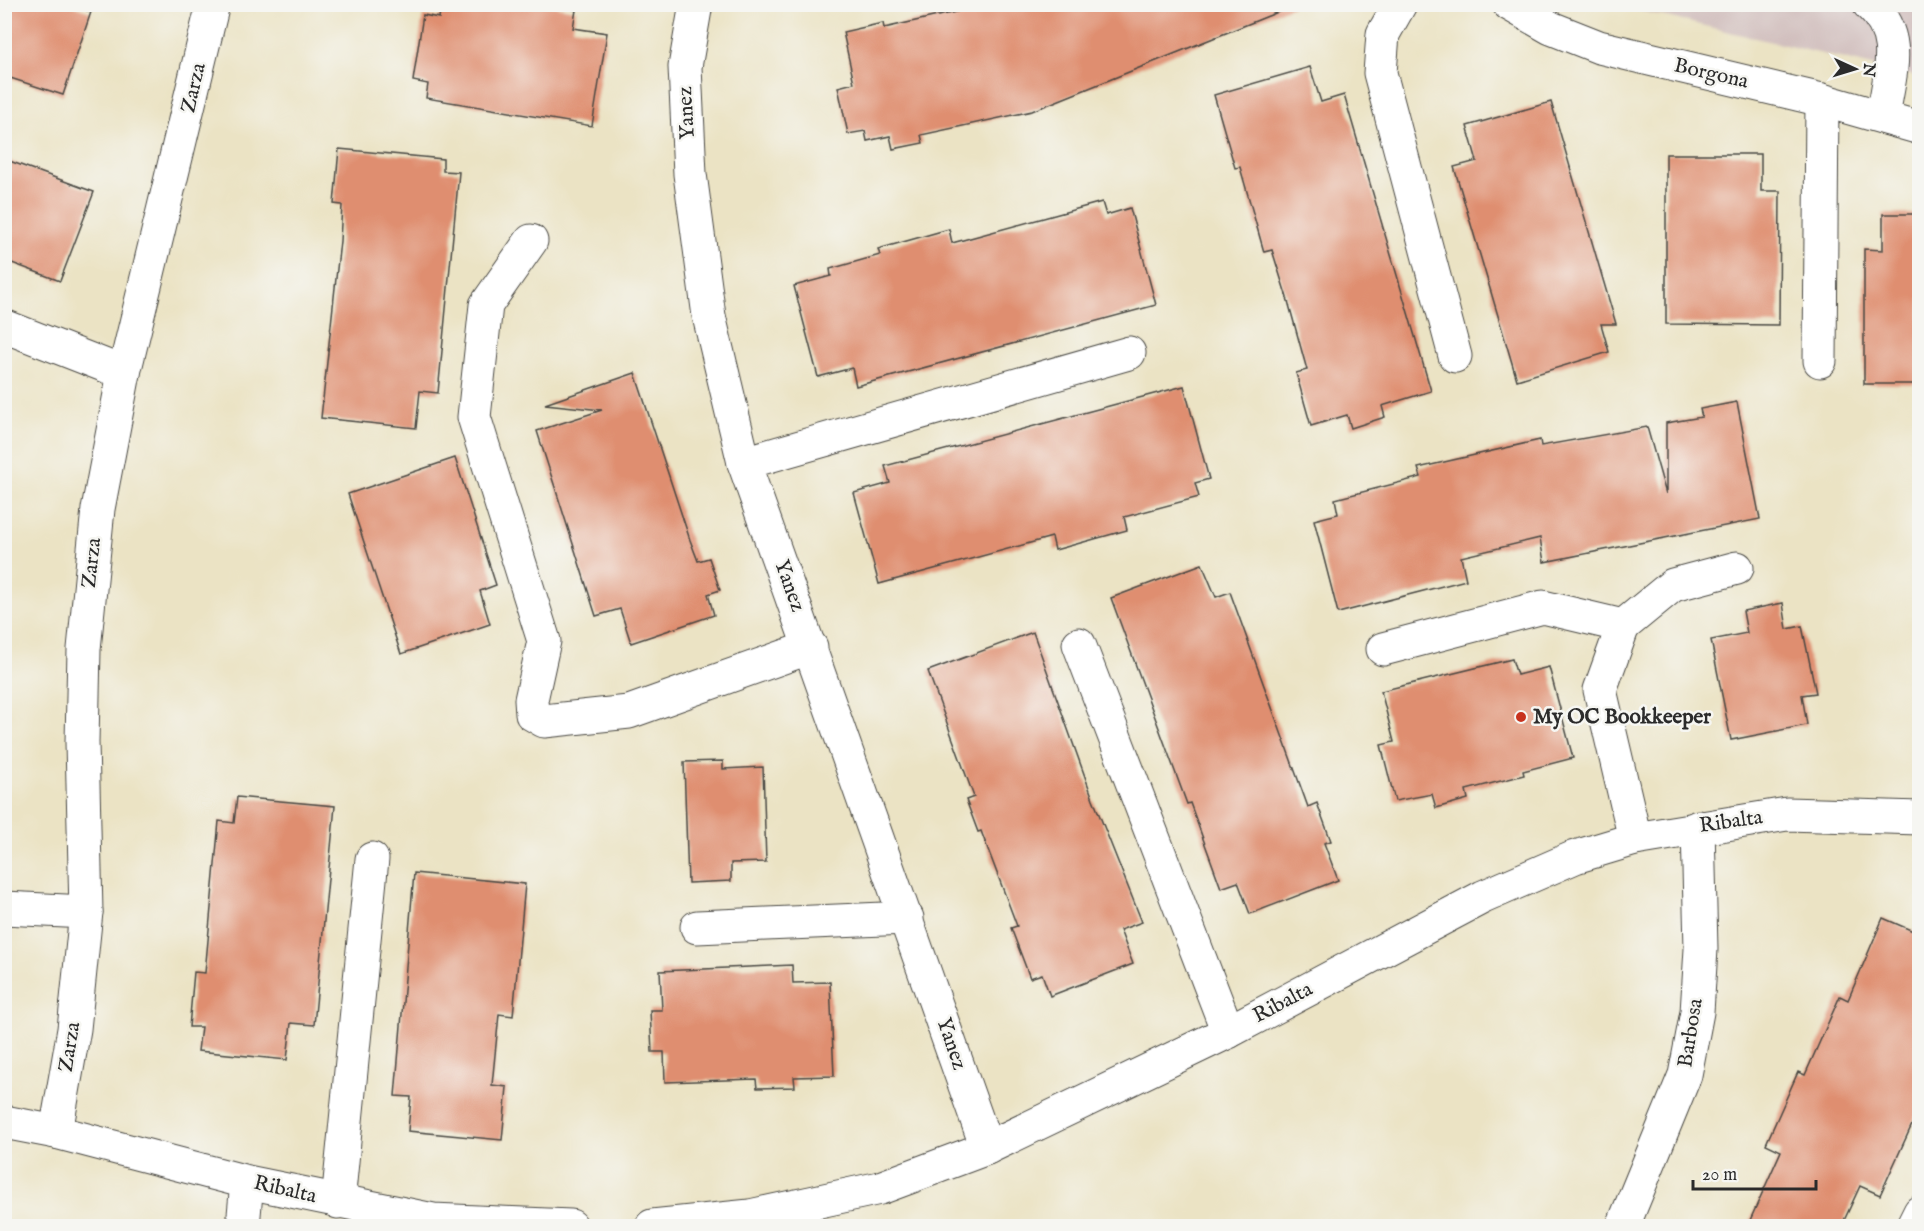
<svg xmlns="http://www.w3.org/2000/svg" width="1924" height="1231" font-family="'IM FELL English',serif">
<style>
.industrial{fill:#d1bfbe}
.building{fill:#df8e70}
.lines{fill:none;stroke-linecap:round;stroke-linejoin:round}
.minor-casing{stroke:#484742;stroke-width:35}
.minor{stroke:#fff;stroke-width:33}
.poi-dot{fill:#c8321e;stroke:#f6f6f2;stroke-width:2}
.labels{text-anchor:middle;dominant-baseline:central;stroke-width:5;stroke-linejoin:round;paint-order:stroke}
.street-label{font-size:21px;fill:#2b2b2b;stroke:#f6f6f2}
.poi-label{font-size:21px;font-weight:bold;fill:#2b2b2b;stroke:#f6f6f2;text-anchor:start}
</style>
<rect width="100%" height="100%" fill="#f6f6f2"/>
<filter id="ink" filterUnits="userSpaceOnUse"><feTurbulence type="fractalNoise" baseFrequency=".0167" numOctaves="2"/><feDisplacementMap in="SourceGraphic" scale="12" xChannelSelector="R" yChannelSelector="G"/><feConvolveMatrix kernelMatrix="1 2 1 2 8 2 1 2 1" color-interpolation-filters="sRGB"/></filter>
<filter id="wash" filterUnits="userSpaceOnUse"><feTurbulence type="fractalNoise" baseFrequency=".008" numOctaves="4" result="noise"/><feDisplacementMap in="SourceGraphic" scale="24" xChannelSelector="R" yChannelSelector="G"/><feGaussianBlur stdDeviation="1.35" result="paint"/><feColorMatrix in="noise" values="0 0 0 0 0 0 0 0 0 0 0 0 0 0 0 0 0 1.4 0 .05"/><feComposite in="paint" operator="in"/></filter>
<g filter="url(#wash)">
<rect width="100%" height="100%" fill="#ebe3c4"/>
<path class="industrial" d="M1617,5h302v72z"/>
<g id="blocks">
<g class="building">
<path d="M10,4h58l23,8 -28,83 -59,-19v-56z"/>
<path d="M441,4h101l34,6 -3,18 34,5 -15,93 -166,-28 2,-14 -15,-3 10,-66 16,3z"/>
<path d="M991,4h302v2l-261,105 -111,24 2,8 -30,6 -3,-13 -23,5 -2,-10 -17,3 -10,-47 16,-4 -11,-51 40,-9 1,5z"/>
<path d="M1310,67l11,35 23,-7 87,296 -49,15 3,11 -34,11 -4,-13 -36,11 -15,-53 11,-3 -19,-69 -16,-51 -8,2 -24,-85 -5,1 -21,-73z"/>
<path d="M1551,102l65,222h-15l8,28 -92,28 -63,-213 23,-6 -10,-35z"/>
<path d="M339,149l104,10v12l16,1 -21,221 -18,-2 -4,37 -95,-10 19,-177 2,-36 -8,-1z"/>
<path d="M1666,154h95v37h19l-1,134 -113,-1z"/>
<path d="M4,159l90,33 -34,89 -56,-21z"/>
<path d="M1102,202l4,13 24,-7 26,97 -300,81 -4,-18 -34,9 -24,-91 37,-10 -1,-7 50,-14 -2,-6 71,-20 3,14z"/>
<path d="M1883,214h37v170h-56v-135l19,1z"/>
<path d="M635,373l55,167 8,21 11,-3 11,32 -12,4 6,21 -83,28 -11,-34 -24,7 -59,-185 65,-21 -57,-6z"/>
<path d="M1184,386l25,93 -14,4 4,14 -75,20 3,13 -72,20 -3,-13 -173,47 -25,-91 36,-10 -5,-17z"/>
<path d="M1737,402l23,117 -216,43 -4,-24 -79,19 5,23 -128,33 -24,-93 24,-6 -3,-15 86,-22 -3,-9 122,-28 1,6 106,-19 19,67v-71l36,-6 -2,-8z"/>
<path d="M455,458l41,127 -16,6 10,33 -89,30 -53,-160z"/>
<path d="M1202,564l14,33 14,-5 78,215 9,-4 14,38 -7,2 14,37 -88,34 -12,-32 -17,6 -31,-85 -3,1 -76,-206z"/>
<path d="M1783,603l4,26 15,-3 14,67 -14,2 5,30 -76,15 -20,-100 36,-7 -4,-22z"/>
<path d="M1033,632l60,167 49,123 -22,8 13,34 -83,32 -8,-22 -12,4 -19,-50 6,-2 -36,-95 -3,1 -12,-32 8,-3 -46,-126z"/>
<path d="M1512,659l5,16 32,-8 24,91 -50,13 1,4 -58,15 2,9 -32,9 -4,-14 -37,7 -14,-56 13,-3 -13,-51z"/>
<path d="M723,761v8l40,-2 3,95 -35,1v18l-43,2 -4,-121z"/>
<path d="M237,797l98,9 -21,219 -23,-2 -4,37 -89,-9 3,-24h-12l5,-55 11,1 14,-152 15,2z"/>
<path d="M414,873l111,11 -12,132 -14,-2 -7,71 15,2 -5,53 -94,-9 3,-34 -16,-1z"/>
<path d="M1883,918l37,16v173l-40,88 -20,-9 -19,41h-94l34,-76 -15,-7 32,-72 7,3 35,-79 8,4z"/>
<path d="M792,965l1,18 37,-1 4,94 -40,1 1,10 -38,1 -1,-9 -91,3 -1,-30h-12l-2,-42h12l-2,-39z"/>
</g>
</g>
</g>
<g filter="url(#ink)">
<use href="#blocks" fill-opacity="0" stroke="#484742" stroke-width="1.5"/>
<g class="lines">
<defs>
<g id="minor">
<path d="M696,4l-11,63 5,107 19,142 35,147 243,685"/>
<path d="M1400,4l-17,30 -3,39 75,283"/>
<path d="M1509,4l42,24 48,19 223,53 98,28"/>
<path d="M1869,4c36,33 20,70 14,113"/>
<path d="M531,241l-45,64 -12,112 70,224 -13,59 1,14 12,7 85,-9 182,-65"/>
<path d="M4,326l120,47"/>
<path d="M1820,361l2,-261"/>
<path d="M744,463l385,-110"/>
<path d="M1623,626l-23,64 35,149"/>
<path d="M1079,644l149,388"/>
<path d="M1383,649l160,-42 80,19 50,-41 64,-17"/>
<path d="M4,908l82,4"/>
<path d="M697,927l210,-9"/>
<path d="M4,1122l52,10 191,50 186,38 138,6"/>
<path d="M56,1132l18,-103 12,-117 -4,-170 2,-93 14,-140 26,-136 89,-369"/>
<path d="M338,1202l34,-343"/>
<path d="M243,1226l4,-44"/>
<path d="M652,1226l98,-10 130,-28 107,-40 241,-116 255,-135 92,-40 60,-18 152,-25 133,4"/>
<path d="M1623,1226l62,-151 12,-63 4,-63 -3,-122"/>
<path d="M1913,1226l7,-14"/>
</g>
</defs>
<use href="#minor" class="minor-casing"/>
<use href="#minor" class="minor"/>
</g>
</g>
<circle class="poi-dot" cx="1521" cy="717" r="6"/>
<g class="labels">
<g class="street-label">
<text transform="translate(1711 74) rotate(13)">Borgona</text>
<text transform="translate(194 88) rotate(-77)">Zarza</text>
<text transform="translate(687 113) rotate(-93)">Yanez</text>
<text transform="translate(92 563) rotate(-84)">Zarza</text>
<text transform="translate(789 586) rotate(70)">Yanez</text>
<text transform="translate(1731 822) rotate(-8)">Ribalta</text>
<text transform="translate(1283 1003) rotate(-28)">Ribalta</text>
<text transform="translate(1691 1033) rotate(-81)">Barbosa</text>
<text transform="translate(951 1044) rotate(71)">Yanez</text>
<text transform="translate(70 1047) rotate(-81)">Zarza</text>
<text transform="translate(285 1190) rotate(13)">Ribalta</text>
</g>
<g class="poi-label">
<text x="1533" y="717">My OC Bookkeeper</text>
</g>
</g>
<rect width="1924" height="1231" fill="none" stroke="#f6f6f2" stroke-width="24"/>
<g transform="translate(1855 69) rotate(94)" stroke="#f6f6f2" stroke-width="4.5" paint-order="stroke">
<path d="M0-4.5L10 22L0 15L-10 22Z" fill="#2b2b2b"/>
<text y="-9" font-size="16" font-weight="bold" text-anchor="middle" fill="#2b2b2b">N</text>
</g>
<path d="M1693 1180v9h123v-9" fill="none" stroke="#2b2b2b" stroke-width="3"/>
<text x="1702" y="1180" font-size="18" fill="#2b2b2b" stroke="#f6f6f2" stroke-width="4.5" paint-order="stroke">20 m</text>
</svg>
